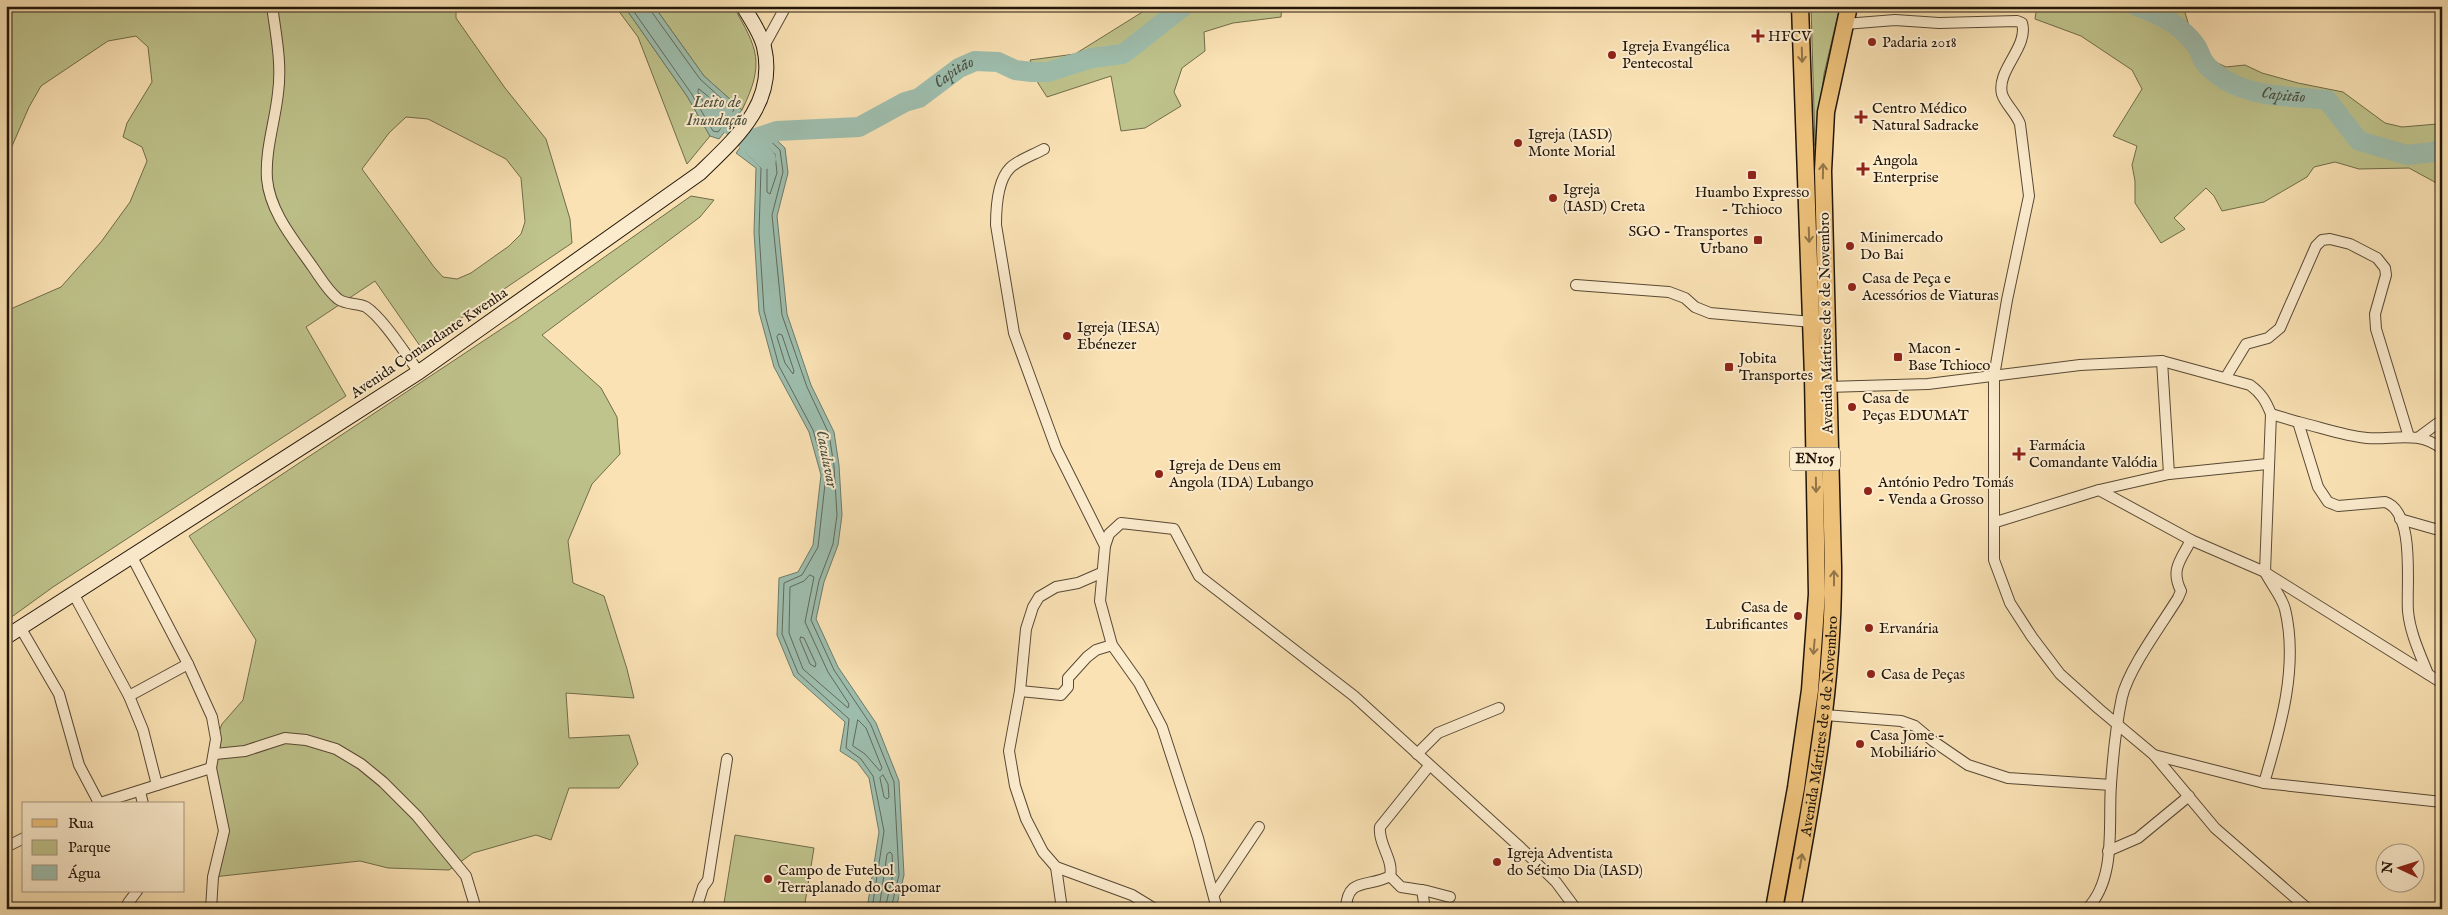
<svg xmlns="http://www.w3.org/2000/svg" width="2448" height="915" font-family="'IM FELL English',serif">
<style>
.green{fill:#bfc38c;stroke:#706c4a;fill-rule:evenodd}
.water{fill:#9ebeae;stroke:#6c7b6c}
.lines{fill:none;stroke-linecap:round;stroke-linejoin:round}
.shore{stroke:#606a5c;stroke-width:1}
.river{stroke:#9ebeae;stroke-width:20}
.minor-casing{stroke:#584934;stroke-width:12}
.secondary-casing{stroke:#221609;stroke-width:16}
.primary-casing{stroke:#221609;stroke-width:19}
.minor{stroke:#fcecce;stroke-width:10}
.secondary{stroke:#fcecce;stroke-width:14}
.primary{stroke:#edc17a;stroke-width:16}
.oneway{stroke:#927447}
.poi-dot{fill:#8f2418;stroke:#fcecce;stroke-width:2}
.labels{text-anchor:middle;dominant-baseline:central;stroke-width:4;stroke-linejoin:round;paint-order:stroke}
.shield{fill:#fcecce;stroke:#635644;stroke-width:1}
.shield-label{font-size:14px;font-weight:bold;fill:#221609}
.poi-label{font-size:15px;fill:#221609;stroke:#fcecce;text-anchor:start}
.street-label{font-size:15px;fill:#221609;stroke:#fcecce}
.water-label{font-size:16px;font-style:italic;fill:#4d5143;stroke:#fcecce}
</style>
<rect width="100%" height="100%" fill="#fae2b4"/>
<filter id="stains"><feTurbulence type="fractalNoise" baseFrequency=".004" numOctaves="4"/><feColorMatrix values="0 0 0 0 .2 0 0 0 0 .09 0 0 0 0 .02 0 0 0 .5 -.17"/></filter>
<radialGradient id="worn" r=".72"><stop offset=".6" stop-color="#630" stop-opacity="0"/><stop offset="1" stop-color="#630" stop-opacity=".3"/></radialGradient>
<g class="green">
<path d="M6,6h450v12l49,70 41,51 24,80 2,24 -152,103 -45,-65 -69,46 40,69 -293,191 -47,34v-310l55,-24 40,-45 29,-40 17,-41 -5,-14 -19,-10 4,-14 25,-41 -4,-35 -12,-11 -28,5 -67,45 -12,21 -23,53zM406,117l22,2 78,40 15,19 4,44 -4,12 -12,12 -38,27 -14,6 -14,-2 -9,-10 -72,-98 27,-36z"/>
<path d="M615,6h9l63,90 23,40 -23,28 -49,-127z"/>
<path d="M654,6h79c25,43 32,57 9,104l-38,-34z"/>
<path d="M1152,6h130l-1,11 -48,6 -29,9 1,19 -23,17 -8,24 7,14 -36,22 -24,3 -10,-55 -64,21 -9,-14 -8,-23 45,-6z"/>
<path d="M1811,6h29l-16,68 -9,72z"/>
<path d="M2037,6h146l7,23 19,30 17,8 19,-2 17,8 36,10 45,9 42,31 17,4 35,-3 5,-3v65l-33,-18 -50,1 -24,-7 -21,5 -7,10 -43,25 -42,9 -8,-15 -8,-8 -32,30 11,11 -24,14 -26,-40v-22l-3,-16 5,-19 -24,-10 29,-47 -10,-19 -51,-34 -46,-17z"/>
<path d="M691,196l23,4 -14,17 -158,118 59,53 16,29 3,37 -28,30 -24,57 5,42 31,13 23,73 7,29 -68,-5 3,45 60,-3 9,29 -19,24h-50l-18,52 -15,-5 -63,18 -24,17 -61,-2 -28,-7 -147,16 9,-31 -11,-78 5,-29 6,-15 21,-24 13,-60 -67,-104 329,-218z"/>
<path d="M735,835l79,13 -10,61h-81z"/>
</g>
<g class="water">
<path d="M624,6h30l50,70 38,34 -23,29 -9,-3 -23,-40z"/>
<path d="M764,128l21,20 3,25 -11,43 10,98 24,71 23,47 5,33 3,50 -4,30 -14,37 -8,37 22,48 38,56 23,58 5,94 -8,34h-29l12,-77 -10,-54 -12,-16 -17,-11 5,-29 -51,-46 -17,-41 2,-57 19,-6 15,-27 8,-70 -12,-43 -35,-65 -15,-55 -5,-80 2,-64 -20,-15 18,-23z"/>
</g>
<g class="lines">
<g class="shore">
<path d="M630,6l61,87 22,38 5,1 16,-22 -34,-31 -49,-68 -1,-5"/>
<path d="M699,89l26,21 -7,12 -4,-1 -16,-29z"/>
<path d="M760,141l15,13 2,19 -7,21 -3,-2v-28l-14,-13z"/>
<path d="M779,334l3,1 12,36 -1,3 -8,-11 -8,-26z"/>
<path d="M810,575l4,2 -9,45 23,50 21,32 -1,4 -45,-39 -14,-36 1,-46 14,-6z"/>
<path d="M801,637l3,1 12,26 -1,3 -5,-3 -10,-24z"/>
<path d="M858,720l8,8 16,40 -2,3 -15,-17 -12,-8z"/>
<path d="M883,775l5,9 1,13 -2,2 -3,-2 -4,-19z"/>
<path d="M872,909l12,-78 -11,-55 -12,-17 -15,-11 3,-29 -51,-46 -16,-39 2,-51 18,-8 16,-28 8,-72 -13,-45 -34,-64 -15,-55 -5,-79 2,-64 -17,-17 14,-17h5l17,16 3,22 -11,43 10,100 25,72 22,47 5,32 3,49 -4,29 -14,37 -8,39 23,50 37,55 23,57 5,93 -8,34"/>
<path d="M879,909l8,-55 3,-2 2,2 1,20 -8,35"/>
</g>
<g class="river">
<path id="s1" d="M2136,6c23,8 42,17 58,37 5,5 6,14 11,20 4,6 14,13 20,17 31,18 67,16 102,20l32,41 48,14 27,-3 8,-4"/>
<path d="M712,106l54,53"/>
<path id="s2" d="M747,141l30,-10 82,-4 46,-25 14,-4 40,-30 16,-7 23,1 17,8 17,2h16l44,-14 31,-4 61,-48"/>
</g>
<defs>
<g id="minor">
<path d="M272,6c4,29 10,58 6,87 -3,29 -13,57 -11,86 3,33 27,61 45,87 8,11 15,24 26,33 8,6 20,4 28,8 17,11 40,48 53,65"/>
<path d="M1845,24l50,-4 44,3 78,-2 5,2c7,24 -26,47 -20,71 3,10 14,19 18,30l9,72 -22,104 -13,76v184l16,43 22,34 28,37 39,35 55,46 61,73 93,81"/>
<path d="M764,46l22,-40"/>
<path d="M1044,149c-11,6 -26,11 -34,19 -13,13 -14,41 -14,57l18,108 42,115 49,98"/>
<path d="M1576,285l93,7 16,6 10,9 15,6 102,9"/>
<path d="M2162,361l7,113"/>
<path d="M2226,377l20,-33 22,-6 12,-10 36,-82 6,-6 8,-1 20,5 27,14 8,10 1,7 -11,39 1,15 33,108"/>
<path d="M1827,387l101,-3 152,-19 82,-4 88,24c11,8 16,16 21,29l-6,158 -74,-32 -92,-50 -103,32"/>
<path d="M2271,414l27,8 20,65 10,15 10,4 47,-4c31,10 21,85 23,109 2,22 12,43 20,63"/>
<path d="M2298,422c22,5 46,14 69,16 27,2 52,-8 75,11"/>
<path d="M2419,437l23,-17"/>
<path d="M2099,490l70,-16 98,-10"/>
<path d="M2400,519l35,10 7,-2"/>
<path d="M131,555l57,109 24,53 4,22 -5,29 13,63 -11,46 -2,32"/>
<path d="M1101,573l-23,10 -22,4 -17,10 -6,10 -7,22 -6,62 -11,60 6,35 11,33 17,33 13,15 76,28 23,14"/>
<path d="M2266,573l176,110"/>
<path d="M73,593l56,103 14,34 14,55"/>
<path d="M20,627l39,67 20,71 20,38"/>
<path d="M1020,691l41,4 7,-8v-9l19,-21 9,-7 16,-5"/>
<path d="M129,696l59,-32"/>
<path d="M1825,715l76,6 14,5 18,15 35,24 40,13 103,7"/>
<path d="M215,754l30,-3 40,-13 21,2 30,9 25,15 22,18 34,34 49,60 10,33"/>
<path d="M1417,754l21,-21 61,-25"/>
<path d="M2154,755l110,28 178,19"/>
<path d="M2264,783c16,-54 35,-116 21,-174 -3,-12 -14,-25 -20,-37"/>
<path d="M140,791l3,13"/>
<path d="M97,804l114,-36"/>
<path d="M6,847l18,-9"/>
<path d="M2108,851l30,-13 51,-42"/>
<path d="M1056,867l6,42"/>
<path d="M1390,876l11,11 26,4 23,6"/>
<path d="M1422,890l3,19"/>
<path d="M1215,893l44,-66"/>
<path d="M128,909v-6l9,-12"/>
<path d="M696,909l7,-22 5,-7 19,-121"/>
<path d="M1217,909l-19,-71 -36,-111 -23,-44 -27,-38 -12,-44 5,-55 4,-12 12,-11 53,6 25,47 155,120 167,152 35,34 20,27"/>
<path d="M1346,909c1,-33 23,-21 44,-33 4,-16 -12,-32 -10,-49l49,-61"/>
<path d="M2087,909c30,-31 21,-85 24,-125 2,-28 5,-59 11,-87 7,-29 40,-73 56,-99l3,-7c-11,-22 0,-31 10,-51"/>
</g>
<path id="secondary" d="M6,637l413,-265 281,-199c36,-35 77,-70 64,-126 -3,-14 -14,-29 -21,-41"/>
<g id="primary">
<path d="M1774,909l22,-121 14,-98 7,-96 -4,-217 -13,-371"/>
<path id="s3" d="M1792,909c21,-114 42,-227 41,-343l-10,-395 3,-59 23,-106"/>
</g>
</defs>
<use href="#minor" class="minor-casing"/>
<use href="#secondary" class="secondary-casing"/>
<use href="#primary" class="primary-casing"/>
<use href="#minor" class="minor"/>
<use href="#secondary" class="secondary"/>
<use href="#primary" class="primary"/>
</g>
<defs><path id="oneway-shaft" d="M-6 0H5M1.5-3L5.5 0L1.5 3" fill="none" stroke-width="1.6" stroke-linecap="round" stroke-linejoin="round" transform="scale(1.25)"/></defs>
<g class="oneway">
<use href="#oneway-shaft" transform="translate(1802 55) rotate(88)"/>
<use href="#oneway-shaft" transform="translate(1823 171) rotate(-89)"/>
<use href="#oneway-shaft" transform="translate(1809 235) rotate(88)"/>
<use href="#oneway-shaft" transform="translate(1816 485) rotate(89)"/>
<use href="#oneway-shaft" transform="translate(1834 578) rotate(-90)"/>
<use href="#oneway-shaft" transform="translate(1814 647) rotate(95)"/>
<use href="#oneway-shaft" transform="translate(1801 861) rotate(-80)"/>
</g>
<g class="poi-dot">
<path d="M1755.5 28.5h5v5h5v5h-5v5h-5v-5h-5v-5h5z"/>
<circle cx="1872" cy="42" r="5"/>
<circle cx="1612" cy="55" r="5"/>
<path d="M1858.5 109.5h5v5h5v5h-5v5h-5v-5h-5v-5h5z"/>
<circle cx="1518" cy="143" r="5"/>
<path d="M1860.5 161.5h5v5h5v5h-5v5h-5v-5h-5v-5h5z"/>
<rect x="1747" y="170" width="10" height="10" rx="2.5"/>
<circle cx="1553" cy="198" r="5"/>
<rect x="1753" y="235" width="10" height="10" rx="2.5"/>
<circle cx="1850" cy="246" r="5"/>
<circle cx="1852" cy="287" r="5"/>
<circle cx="1067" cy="336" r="5"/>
<rect x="1893" y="352" width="10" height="10" rx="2.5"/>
<rect x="1724" y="362" width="10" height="10" rx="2.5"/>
<circle cx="1852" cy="407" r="5"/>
<path d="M2016.5 446.5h5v5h5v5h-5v5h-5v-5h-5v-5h5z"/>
<circle cx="1159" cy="474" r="5"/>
<circle cx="1868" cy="491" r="5"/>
<circle cx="1798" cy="616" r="5"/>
<circle cx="1869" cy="628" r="5"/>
<circle cx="1871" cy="674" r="5"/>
<circle cx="1860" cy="744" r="5"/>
<circle cx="1497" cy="862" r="5"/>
<circle cx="768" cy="879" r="5"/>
</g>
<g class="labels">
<rect class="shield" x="1790" y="447.5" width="50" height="23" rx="4"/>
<g class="shield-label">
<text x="1815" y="459">EN105</text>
</g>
<g class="poi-label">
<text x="1768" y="36">HFCV</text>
<text x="1882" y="42">Padaria 2018</text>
<text x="1622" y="46">Igreja Evangélica<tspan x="1622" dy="17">Pentecostal</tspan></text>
<text x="1872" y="108">Centro Médico<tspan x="1872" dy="17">Natural Sadracke</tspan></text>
<text x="1528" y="134">Igreja (IASD)<tspan x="1528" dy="17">Monte Morial</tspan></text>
<text x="1873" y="160">Angola<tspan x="1873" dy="17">Enterprise</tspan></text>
<text x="1563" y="189">Igreja<tspan x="1563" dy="17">(IASD) Creta</tspan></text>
<text x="1752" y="192" text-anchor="middle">Huambo Expresso<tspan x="1752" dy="17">- Tchioco</tspan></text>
<text x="1748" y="231" text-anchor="end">SGO - Transportes<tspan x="1748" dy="17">Urbano</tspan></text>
<text x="1860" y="237">Minimercado<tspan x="1860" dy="17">Do Bai</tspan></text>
<text x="1862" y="278">Casa de Peça e<tspan x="1862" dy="17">Acessórios de Viaturas</tspan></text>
<text x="1077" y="327">Igreja (IESA)<tspan x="1077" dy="17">Ebénezer</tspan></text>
<text x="1908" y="348">Macon -<tspan x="1908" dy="17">Base Tchioco</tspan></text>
<text x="1739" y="358">Jobita<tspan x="1739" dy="17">Transportes</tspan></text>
<text x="1862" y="398">Casa de<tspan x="1862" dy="17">Peças EDUMAT</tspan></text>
<text x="2029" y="445">Farmácia<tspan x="2029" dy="17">Comandante Valódia</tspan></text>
<text x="1169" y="465">Igreja de Deus em<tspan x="1169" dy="17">Angola (IDA) Lubango</tspan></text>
<text x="1878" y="482">António Pedro Tomás<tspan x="1878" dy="17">- Venda a Grosso</tspan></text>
<text x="1788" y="607" text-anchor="end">Casa de<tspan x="1788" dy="17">Lubrificantes</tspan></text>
<text x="1879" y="628">Ervanária</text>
<text x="1881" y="674">Casa de Peças</text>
<text x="1870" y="735">Casa Jome -<tspan x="1870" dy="17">Mobiliário</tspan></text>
<text x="1507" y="853">Igreja Adventista<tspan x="1507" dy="17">do Sétimo Dia (IASD)</tspan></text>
<text x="778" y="870">Campo de Futebol<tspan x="778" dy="17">Terraplanado do Capomar</tspan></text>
</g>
<g class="street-label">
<text transform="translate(1826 323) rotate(-91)">Avenida Mártires de 8 de Novembro</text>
<text transform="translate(429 343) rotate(-34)">Avenida Comandante Kwenha</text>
<text stroke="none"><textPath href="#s3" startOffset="185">Avenida Mártires de 8 de Novembro</textPath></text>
</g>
<g class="water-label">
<text stroke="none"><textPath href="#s2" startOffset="224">Capitão</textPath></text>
<text stroke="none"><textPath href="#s1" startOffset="180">Capitão</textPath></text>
<text x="717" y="103">Leito de<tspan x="717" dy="18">Inundação</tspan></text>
<text transform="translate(826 459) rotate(79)">Caculuvar</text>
</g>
</g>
<rect width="2448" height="915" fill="none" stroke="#fae2b4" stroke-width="25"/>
<rect x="8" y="8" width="2433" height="900" fill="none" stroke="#221609" stroke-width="2.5"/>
<rect x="12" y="12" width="2423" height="890" fill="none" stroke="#221609"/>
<rect x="22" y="802" width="162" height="90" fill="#fcecce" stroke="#a5967f"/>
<rect x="32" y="819" width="25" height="8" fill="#edc17a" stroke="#a5967f"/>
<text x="68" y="828" font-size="15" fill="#221609">Rua</text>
<rect x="32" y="840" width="25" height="15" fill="#bfc38c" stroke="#a5967f"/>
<text x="68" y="852" font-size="15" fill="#221609">Parque</text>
<rect x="32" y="865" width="25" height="15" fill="#9ebeae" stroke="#a5967f"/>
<text x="68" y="878" font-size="15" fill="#221609">Água</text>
<g transform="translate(2400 868) rotate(274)"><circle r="24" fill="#fcecce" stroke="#a5967f"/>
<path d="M0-4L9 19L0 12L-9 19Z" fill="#8f2418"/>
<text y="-8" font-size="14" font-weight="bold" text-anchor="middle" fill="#221609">N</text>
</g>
<rect width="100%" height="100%" filter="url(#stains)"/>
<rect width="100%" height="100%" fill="url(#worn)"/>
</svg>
